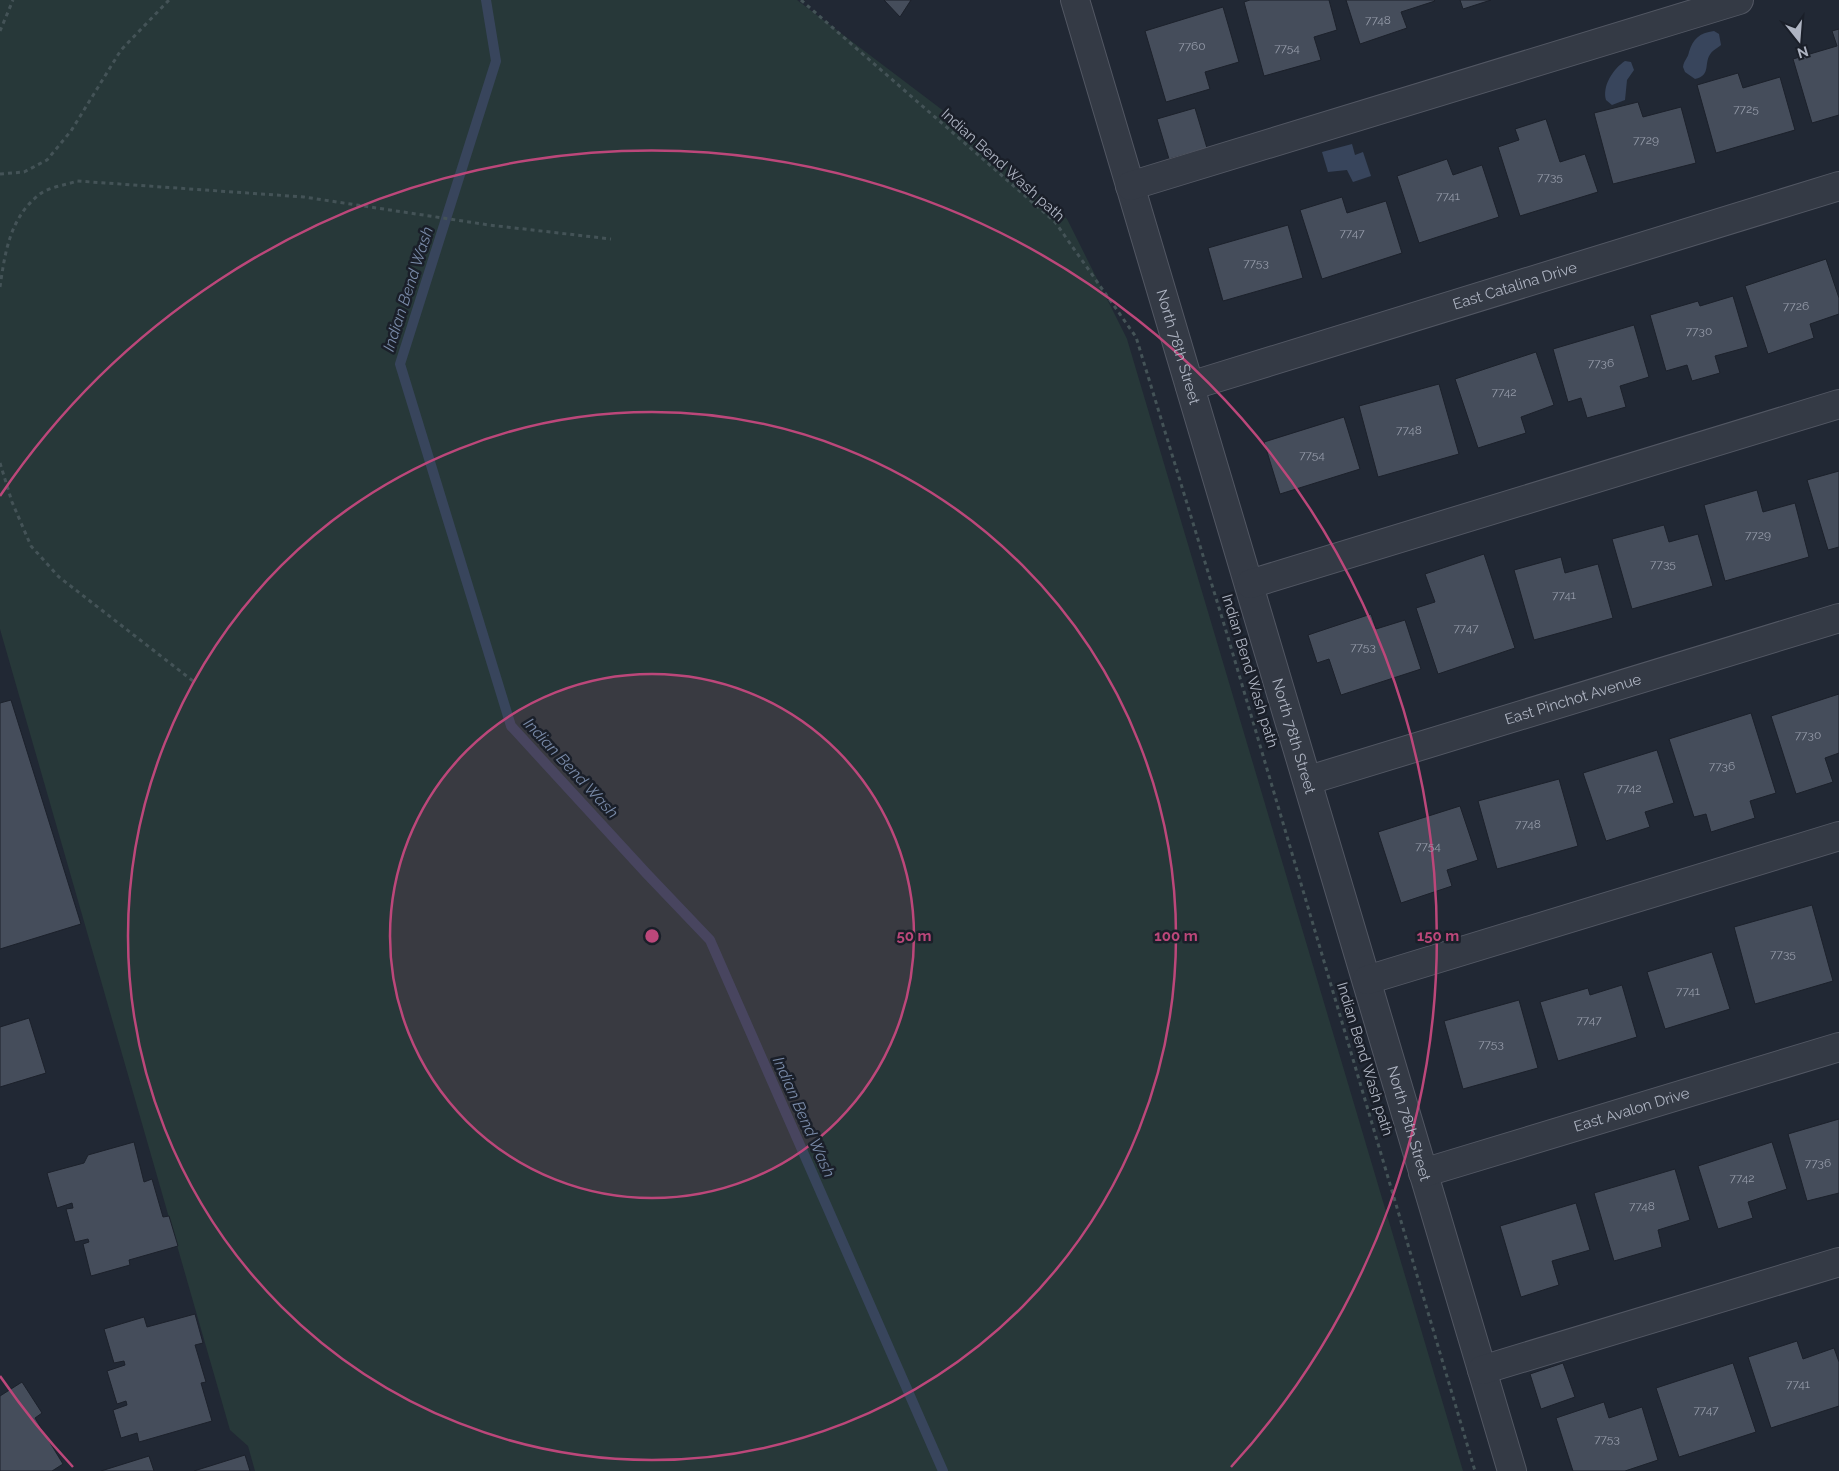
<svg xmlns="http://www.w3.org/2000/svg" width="1839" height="1471" font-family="Raleway,sans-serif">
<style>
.green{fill:#273839}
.water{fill:#38455c}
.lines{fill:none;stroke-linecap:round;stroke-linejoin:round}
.stream{stroke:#38455c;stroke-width:10}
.building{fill:#454d5b;stroke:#1c212b}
.minor-casing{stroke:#525763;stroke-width:30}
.path{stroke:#445357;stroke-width:3;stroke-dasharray:4 4;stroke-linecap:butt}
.minor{stroke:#343a45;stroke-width:28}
.ring{fill:none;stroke:#bc477a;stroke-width:2.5}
.labels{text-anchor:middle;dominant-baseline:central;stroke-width:5;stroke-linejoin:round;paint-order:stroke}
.number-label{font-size:12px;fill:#949aa8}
.street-label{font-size:15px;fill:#aeb4c2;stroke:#1a1f29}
.water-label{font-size:16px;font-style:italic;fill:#798aa8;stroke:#1a1f29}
.centre{fill:#bc477a;stroke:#1a1f29;stroke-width:2.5}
.ring-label{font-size:15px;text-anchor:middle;font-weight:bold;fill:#bc477a;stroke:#1a1f29;stroke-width:5;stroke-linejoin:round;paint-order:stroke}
</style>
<rect width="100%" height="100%" fill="#212834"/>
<path class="green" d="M0,0h797l152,115 118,104 60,120 336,1132h-1208l-7,-25 -18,-16 -230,-801z"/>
<g class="water">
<path d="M1714,31l5,3 2,11c-3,3 -8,5 -10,8 -8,10 1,22 -16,26l-10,-7 -2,-5c1,-7 5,-9 6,-15 4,-13 10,-19 25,-21z"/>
<path d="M1625,61l6,1 3,8 -7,10 -2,20 -13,5 -6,-5c-4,-14 7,-31 19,-39z"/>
<path d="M1352,144l3,11 8,-3 8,24 -18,6 -6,-12 -19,2 -6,-20z"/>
</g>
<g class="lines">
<path class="stream" d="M486,0l10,61 -96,303 111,362 136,148 63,66 233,531"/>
</g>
<g class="building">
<path d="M884,0h27l-11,17z"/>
<path d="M1250,0h79l8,30 -23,7 7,23 -57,16 -20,-74z"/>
<path d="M1346,0h88l1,1 -34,11 6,16 -47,16z"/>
<path d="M1460,0h31l-28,9z"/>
<path d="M1223,7l16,55 -34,10 5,17 -44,13 -21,-71z"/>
<path d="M1839,29v86l-27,8 -19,-64 44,-13 -5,-15z"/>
<path d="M1738,73l5,15 37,-11 15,53 -79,23 -19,-68z"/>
<path d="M1638,102l5,15 38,-10 15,56 -83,21 -19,-71z"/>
<path d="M1195,108l12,40 -38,11 -12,-40z"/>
<path d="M1546,119l14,43 25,-8 13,38 -78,24 -22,-69 21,-7 -4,-11z"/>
<path d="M1447,159l6,16 29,-10 17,52 -80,26 -22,-67z"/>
<path d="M1342,197l5,16 39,-12 16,52 -80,26 -22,-69z"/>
<path d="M1288,225l15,53 -80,23 -15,-53z"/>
<path d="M1826,259l13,39v16l-29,10 4,14 -46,16 -23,-68z"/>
<path d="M1733,296l15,51 -33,9 5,17 -28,8 -5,-16 -21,6 -16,-56 48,-14 2,5z"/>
<path d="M1634,325l15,52 -29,9 6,21 -39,11 -6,-20 -13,4 -15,-53z"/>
<path d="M1536,352l18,53 -33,12 5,16 -48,15 -23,-69z"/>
<path d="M1439,384l20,70 -81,23 -19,-71z"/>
<path d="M1344,417l16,52 -80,25 -16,-52z"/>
<path d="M1839,471v76l-11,3 -21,-70z"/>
<path d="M1757,490l6,22 32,-9 14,54 -84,24 -21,-76z"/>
<path d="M1664,525l5,17 29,-8 15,52 -81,23 -20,-70z"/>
<path d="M1484,554l31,94 -77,26 -22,-66 19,-6 -10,-28z"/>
<path d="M1561,557l4,16 33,-9 15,54 -79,22 -20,-70z"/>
<path d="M1371,614l5,15 29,-9 16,49 -80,26 -12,-36 -12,4 -9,-28z"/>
<path d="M1839,694v59l-14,5 8,24 -37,12 -25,-78z"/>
<path d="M11,700l70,224 -81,25v-246z"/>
<path d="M1751,713l25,80 -26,8 5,17 -44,14 -5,-18 -12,3 -25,-78z"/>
<path d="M1657,750l17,53 -29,9 5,15 -44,14 -23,-68z"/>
<path d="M1559,779l19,67 -81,23 -19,-68z"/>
<path d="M1460,806l18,54 -31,10 5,16 -51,17 -23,-71z"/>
<path d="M1812,905l21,76 -78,23 -21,-77z"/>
<path d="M1712,952l18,57 -65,20 -18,-57z"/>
<path d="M1622,985l15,52 -79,24 -18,-59 48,-14 2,7z"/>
<path d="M1519,1000l19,68 -75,21 -19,-68z"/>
<path d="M29,1018l17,55 -46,14v-60z"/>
<path d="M1839,1119v74l-32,8 -19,-67z"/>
<path d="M134,1142l10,40 8,-3 11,38 6,-1 9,30 -49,14 1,5 -39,11 -8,-32 6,-2 -1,-3 -13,3 -9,-33 7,-1 -1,-5 -15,5 -10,-35 37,-10 4,-8z"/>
<path d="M1772,1142l15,47 -39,13 5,16 -35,11 -20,-63z"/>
<path d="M1675,1169l15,51 -32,10 4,17 -48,14 -20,-68z"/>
<path d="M1576,1203l14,47 -38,11 7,24 -38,12 -21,-71z"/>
<path d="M195,1314l8,29 -8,2 11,37 -5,1 11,38 -73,21 -2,-9 -16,5 -8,-28 14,-5 -1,-4 -9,3 -10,-33 18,-6 -1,-4 -10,2 -10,-34 40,-12 3,10z"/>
<path d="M1797,1341l6,18 31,-11 5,14v44l-68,22 -23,-71z"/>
<path d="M1563,1363l12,34 -34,12 -11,-35z"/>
<path d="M1733,1363l23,69 -77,25 -23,-69z"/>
<path d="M22,1382l20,31 -7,5 28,46 -11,7h-52v-75z"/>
<path d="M1604,1402l5,16 33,-11 16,53 -33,11h-52l-17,-53z"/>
<path d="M245,1455l5,16h-56z"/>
<path d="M149,1456l5,15h-53z"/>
</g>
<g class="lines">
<defs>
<g id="minor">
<path id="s1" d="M1075,0l437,1471"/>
<path d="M1130,186l609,-186"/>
<path id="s2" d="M1190,386l649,-200"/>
<path d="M1250,584l589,-180"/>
<path id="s3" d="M1309,780l530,-162"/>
<path d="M1367,980l472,-144"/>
<path id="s4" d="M1423,1173l416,-126"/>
<path d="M1482,1370l357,-108"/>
</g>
</defs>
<use href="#minor" class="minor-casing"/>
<g class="path">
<path d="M801,0l254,222 81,115 91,297 248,837"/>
<path d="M0,31l13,-31"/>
<path d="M0,174l24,-2 23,-12 24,-29 50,-81 48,-50"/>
<path d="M0,287c5,-35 10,-70 40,-93 9,-7 26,-9 37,-13l227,16 185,28 122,14"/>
<path d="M0,463l12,39 19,44 28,31 134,104"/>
</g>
<use href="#minor" class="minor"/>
</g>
<circle cx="652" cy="936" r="262" fill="#bc477a" fill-opacity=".12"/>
<g class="ring">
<circle cx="652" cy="936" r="262"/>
<circle cx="652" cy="936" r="524"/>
<path d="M73 1467A786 786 0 0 1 0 1376M0 496A786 786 0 1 1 1231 1467"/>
</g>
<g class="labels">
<g class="number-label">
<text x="1378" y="20">7748</text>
<text x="1192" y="46">7760</text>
<text x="1287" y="48">7754</text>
<text x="1746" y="109">7725</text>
<text x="1646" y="140">7729</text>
<text x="1550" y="177">7735</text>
<text x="1448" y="196">7741</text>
<text x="1352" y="233">7747</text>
<text x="1256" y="263">7753</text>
<text x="1796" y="306">7726</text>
<text x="1699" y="331">7730</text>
<text x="1601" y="363">7736</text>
<text x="1504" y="392">7742</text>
<text x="1409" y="430">7748</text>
<text x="1312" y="455">7754</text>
<text x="1758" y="535">7729</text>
<text x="1663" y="564">7735</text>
<text x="1564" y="595">7741</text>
<text x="1466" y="628">7747</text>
<text x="1363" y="647">7753</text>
<text x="1808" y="735">7730</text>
<text x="1722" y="766">7736</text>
<text x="1629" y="788">7742</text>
<text x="1528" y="824">7748</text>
<text x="1428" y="846">7754</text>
<text x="1783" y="954">7735</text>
<text x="1688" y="991">7741</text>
<text x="1589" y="1020">7747</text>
<text x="1491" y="1044">7753</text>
<text x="1818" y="1163">7736</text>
<text x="1742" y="1178">7742</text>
<text x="1642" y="1206">7748</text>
<text x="1798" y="1384">7741</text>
<text x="1706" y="1410">7747</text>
<text x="1607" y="1439">7753</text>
</g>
<g class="street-label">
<text transform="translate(1003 165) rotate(42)">Indian Bend Wash path</text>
<text stroke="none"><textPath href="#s2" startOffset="340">East Catalina Drive</textPath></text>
<text stroke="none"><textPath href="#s1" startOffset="362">North 78th Street</textPath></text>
<text transform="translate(1250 671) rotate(73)">Indian Bend Wash path</text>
<text stroke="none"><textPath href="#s3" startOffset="276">East Pinchot Avenue</textPath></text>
<text stroke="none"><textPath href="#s1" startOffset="768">North 78th Street</textPath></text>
<text transform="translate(1365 1059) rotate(73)">Indian Bend Wash path</text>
<text stroke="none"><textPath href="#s4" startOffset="218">East Avalon Drive</textPath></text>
<text stroke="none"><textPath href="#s1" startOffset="1172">North 78th Street</textPath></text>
</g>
<g class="water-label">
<text transform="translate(408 289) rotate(-72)">Indian Bend Wash</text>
<text transform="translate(571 768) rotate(47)">Indian Bend Wash</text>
<text transform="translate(804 1117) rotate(66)">Indian Bend Wash</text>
</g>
</g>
<circle cx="652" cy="936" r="8" class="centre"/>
<g class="ring-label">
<text x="914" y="941">50 m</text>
<text x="1176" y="941">100 m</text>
<text x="1438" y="941">150 m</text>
</g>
<g transform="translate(1799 40) rotate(163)" stroke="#1a1f29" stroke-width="4" paint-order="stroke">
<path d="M0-4L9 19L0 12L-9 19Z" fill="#aeb4c2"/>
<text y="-8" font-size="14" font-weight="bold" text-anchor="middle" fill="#aeb4c2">N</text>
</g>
</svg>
